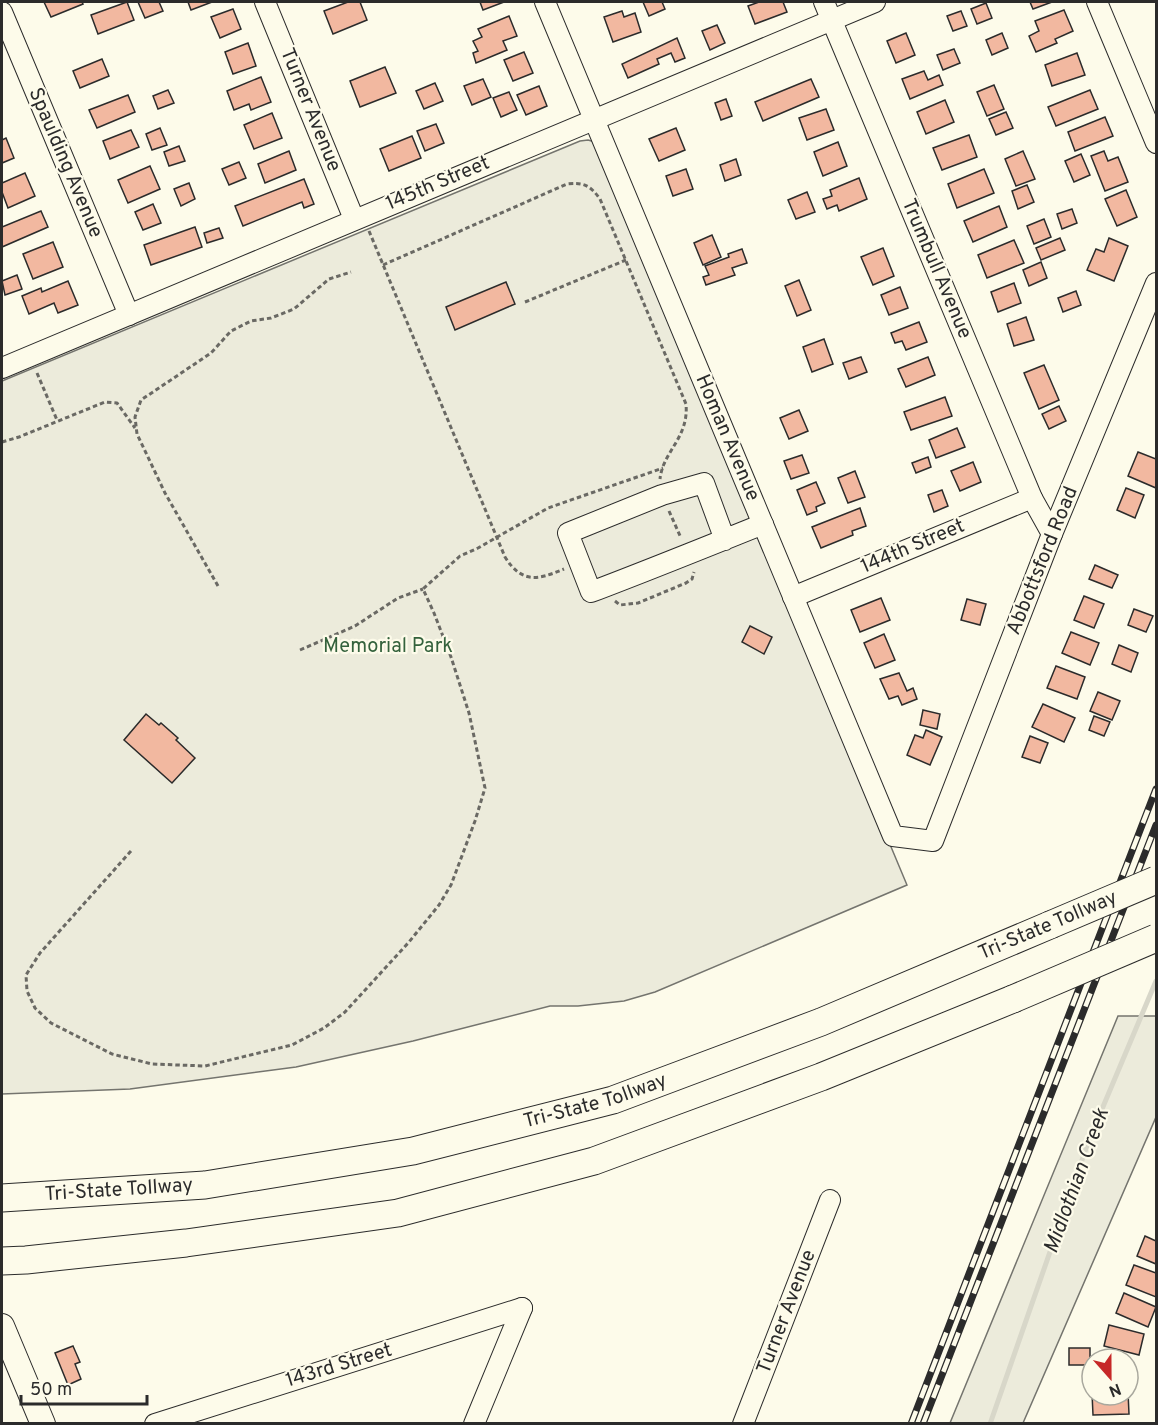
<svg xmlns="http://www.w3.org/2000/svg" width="1158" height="1425" font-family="Overpass,sans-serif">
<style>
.green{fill:#ecebdb;stroke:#74746e;stroke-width:1.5}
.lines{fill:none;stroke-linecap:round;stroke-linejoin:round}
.stream{stroke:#d8d7c9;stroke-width:5}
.building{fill:#f2b8a0;stroke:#2b2b2b;stroke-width:1.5}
.minor-casing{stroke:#2b2b2b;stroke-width:22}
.major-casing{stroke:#2b2b2b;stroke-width:26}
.highway-casing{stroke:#2b2b2b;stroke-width:29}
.path{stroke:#6a6964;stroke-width:3;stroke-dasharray:4.5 3;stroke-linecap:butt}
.minor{stroke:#fdfbea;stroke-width:20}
.major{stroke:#fdfbea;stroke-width:24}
.highway{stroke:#fdfbea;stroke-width:27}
.rail-casing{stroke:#2b2b2b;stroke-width:7}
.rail{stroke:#fdfbea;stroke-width:4.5;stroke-dasharray:14;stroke-linecap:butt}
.highway-bridge-casing{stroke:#2b2b2b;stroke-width:29;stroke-linecap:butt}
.highway-bridge{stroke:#fdfbea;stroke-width:27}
.labels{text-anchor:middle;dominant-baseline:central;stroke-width:4.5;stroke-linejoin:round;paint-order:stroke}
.street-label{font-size:20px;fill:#2b2b2b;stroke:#fdfbea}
.park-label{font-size:20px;fill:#34623c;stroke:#fdfbea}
.water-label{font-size:21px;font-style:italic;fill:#2b2b2b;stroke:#fdfbea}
</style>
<rect width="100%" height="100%" fill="#fdfbea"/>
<g class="green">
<path d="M588,140l7,2 3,5 309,738 -252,107 -31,9 -46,5h-28l-137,35 -117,26 -166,22 -128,5v-713l578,-240z"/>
<path d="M1118,1016h38v101l-133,306h-73z"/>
</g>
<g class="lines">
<path class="stream" d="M990,1424l99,-284 67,-159"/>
</g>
<g class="building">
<path d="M44,2h38l1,2 -32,13z"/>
<path d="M127,2l7,18 -36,14 -7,-19z"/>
<path d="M138,2h21l4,9 -18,7z"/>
<path d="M188,2h24l-21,8z"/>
<path d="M348,2h12l7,18 -34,14 -9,-23z"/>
<path d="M480,2h24l-21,8z"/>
<path d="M643,2h19l3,7 -16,7z"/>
<path d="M759,2h24l4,10 -32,12 -7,-18z"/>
<path d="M1030,2h22l-19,7z"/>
<path d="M986,3l6,15 -15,6 -6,-15z"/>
<path d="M233,9l8,20 -21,9 -9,-21z"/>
<path d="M1064,10l9,21 -18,8 2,4 -21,9 -7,-16 10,-5 -4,-10z"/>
<path d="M622,11l2,6 11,-4 6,19 -28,10 -9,-25z"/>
<path d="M961,11l6,15 -14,5 -6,-15z"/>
<path d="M509,16l8,20 -14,5 4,9 -31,13 -3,-10 5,-2 -5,-10 9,-4 -4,-8z"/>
<path d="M717,25l8,18 -15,7 -8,-19z"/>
<path d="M906,33l9,22 -19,8 -9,-22z"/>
<path d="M1002,33l6,15 -16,7 -6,-15z"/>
<path d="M677,38l8,20 -10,4 -4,-9 -14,6 2,5 -31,14 -6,-14z"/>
<path d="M248,43l8,23 -23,8 -8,-22z"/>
<path d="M954,49l6,14 -17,7 -6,-15z"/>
<path d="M524,52l9,21 -20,8 -9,-21z"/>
<path d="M1077,53l8,22 -33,11 -7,-21z"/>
<path d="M102,59l7,17 -29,12 -7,-17z"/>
<path d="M385,67l11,26 -36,14 -10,-26z"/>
<path d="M924,71l4,9 11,-5 4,10 -33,14 -8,-20z"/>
<path d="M261,77l10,25 -20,8 -2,-6 -15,6 -7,-19z"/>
<path d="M483,79l8,18 -19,8 -8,-19z"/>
<path d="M811,79l8,18 -56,24 -8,-19z"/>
<path d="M435,83l8,18 -19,8 -8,-18z"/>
<path d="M994,85l10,24 -17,7 -10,-24z"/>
<path d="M539,86l8,20 -21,9 -9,-20z"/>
<path d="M168,90l6,13 -16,6 -5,-13z"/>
<path d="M1090,90l8,19 -42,17 -8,-19z"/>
<path d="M509,92l8,18 -16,7 -8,-19z"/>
<path d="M128,95l7,17 -38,16 -8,-18z"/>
<path d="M726,99l6,17 -11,4 -6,-17z"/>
<path d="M945,100l9,22 -28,12 -9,-22z"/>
<path d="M826,109l8,21 -27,10 -8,-22z"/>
<path d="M1006,112l7,16 -17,7 -7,-16z"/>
<path d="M272,113l10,25 -28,11 -10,-24z"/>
<path d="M1105,117l8,19 -38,15 -7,-19z"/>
<path d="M436,124l8,19 -19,8 -8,-20z"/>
<path d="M160,128l7,17 -15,5 -6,-16z"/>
<path d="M676,128l9,22 -26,11 -10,-22z"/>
<path d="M131,130l8,17 -29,12 -7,-18z"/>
<path d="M969,135l8,22 -35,13 -9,-22z"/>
<path d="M412,136l9,22 -32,13 -9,-22z"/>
<path d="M6,138l8,20 -12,5v-23z"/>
<path d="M838,142l9,24 -24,10 -9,-24z"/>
<path d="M179,146l6,15 -16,5 -5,-14z"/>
<path d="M289,151l7,19 -31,13 -7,-19z"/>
<path d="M1023,151l12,28 -19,7 -11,-27z"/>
<path d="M1104,151l4,10 10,-4 10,25 -23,9 -14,-35z"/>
<path d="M1081,154l9,21 -16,7 -9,-21z"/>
<path d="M736,159l5,16 -16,6 -5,-16z"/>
<path d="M239,162l7,16 -17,7 -7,-16z"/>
<path d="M150,166l10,23 -32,14 -10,-23z"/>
<path d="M686,169l7,20 -20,7 -7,-20z"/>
<path d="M984,169l10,24 -37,15 -9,-24z"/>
<path d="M25,173l10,23 -27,12 -6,-16v-9z"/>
<path d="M859,178l8,21 -28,12 -2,-6 -10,4 -4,-10 9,-3 -2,-6z"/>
<path d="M304,179l10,25 -10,4 -2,-6 -59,24 -8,-20z"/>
<path d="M189,183l6,16 -14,7 -7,-17z"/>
<path d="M1027,185l7,17 -16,7 -6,-18z"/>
<path d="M1126,190l11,27 -20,9 -12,-27z"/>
<path d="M807,192l8,20 -19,7 -8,-19z"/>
<path d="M153,204l8,19 -18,7 -8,-18z"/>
<path d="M999,206l8,21 -34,15 -9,-21z"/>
<path d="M1072,209l5,14 -15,6 -5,-15z"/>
<path d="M41,211l7,16 -46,20v-20z"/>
<path d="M1044,219l7,18 -17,7 -7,-18z"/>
<path d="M195,227l7,20 -51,18 -7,-20z"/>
<path d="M219,228l4,10 -16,5 -3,-10z"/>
<path d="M712,235l9,22 -18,8 -9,-22z"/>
<path d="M1060,238l5,12 -24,10 -5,-12z"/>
<path d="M1109,238l19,8 -14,35 -27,-11 9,-21 8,3z"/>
<path d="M1014,240l10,23 -37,15 -9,-23z"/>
<path d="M53,242l10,25 -30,12 -10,-25z"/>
<path d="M883,248l11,28 -21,9 -12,-28z"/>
<path d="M742,249l5,14 -15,5 3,7 -29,10 -3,-8 6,-2 -4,-9 24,-9 -1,-3z"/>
<path d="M1041,262l6,16 -18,8 -6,-16z"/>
<path d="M17,275l5,14 -17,6 -3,-14z"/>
<path d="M799,280l12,30 -14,6 -12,-30z"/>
<path d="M68,281l10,24 -20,8 -4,-10 -25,11 -7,-18 19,-8 1,4z"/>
<path d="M506,282l9,22 -60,26 -9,-23z"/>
<path d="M1014,283l7,20 -23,9 -7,-20z"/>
<path d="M900,287l8,21 -19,7 -8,-20z"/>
<path d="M1076,291l5,14 -18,7 -5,-14z"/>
<path d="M1026,317l8,23 -20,6 -7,-22z"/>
<path d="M919,322l8,20 -21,8 -4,-9 -7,2 -4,-10z"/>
<path d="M824,339l9,25 -21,8 -9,-25z"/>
<path d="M861,357l6,15 -18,7 -6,-16z"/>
<path d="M928,357l7,18 -29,12 -8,-18z"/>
<path d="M1044,365l15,35 -20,9 -15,-36z"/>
<path d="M945,397l7,19 -41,14 -7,-18z"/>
<path d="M1059,406l7,15 -17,8 -7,-15z"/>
<path d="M799,410l9,21 -19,8 -9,-21z"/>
<path d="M957,428l8,19 -29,11 -7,-18z"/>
<path d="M1138,452l18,7v29l-28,-12z"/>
<path d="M802,455l7,18 -18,6 -7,-18z"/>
<path d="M928,457l3,10 -15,6 -4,-10z"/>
<path d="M973,462l8,20 -21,9 -9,-20z"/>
<path d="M855,471l10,26 -17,6 -10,-25z"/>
<path d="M816,482l9,21 -9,4 1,4 -10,4 -10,-25z"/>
<path d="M1126,488l18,7 -9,23 -18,-8z"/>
<path d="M942,490l6,16 -14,6 -6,-17z"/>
<path d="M860,508l6,18 -14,5 1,4 -32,13 -9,-21z"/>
<path d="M1095,565l23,10 -6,13 -23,-9z"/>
<path d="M1084,596l20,8 -10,24 -20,-8z"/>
<path d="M881,598l9,22 -30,12 -9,-22z"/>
<path d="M967,599l19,5 -6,21 -19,-5z"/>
<path d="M1134,609l19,7 -7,16 -18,-7z"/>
<path d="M750,626l22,11 -8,17 -22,-12z"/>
<path d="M1071,632l28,11 -9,22 -28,-12z"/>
<path d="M884,634l11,26 -20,8 -11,-25z"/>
<path d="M1119,645l19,8 -7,19 -19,-8z"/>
<path d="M1056,666l29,11 -8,22 -30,-11z"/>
<path d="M899,673l8,18 6,-3 4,11 -15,6 -4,-9 -9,3 -9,-20z"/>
<path d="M1098,692l22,9 -8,19 -22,-9z"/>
<path d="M1043,704l32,14 -11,24 -32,-15z"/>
<path d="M923,710l17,4 -3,15 -17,-4z"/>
<path d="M146,714l13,11 2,-2 17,15 -2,2 19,18 -23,25 -48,-43z"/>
<path d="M1094,716l16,6 -6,14 -15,-6z"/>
<path d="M926,730l16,7 -12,28 -23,-10 8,-20 8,3z"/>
<path d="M1030,736l18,7 -8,20 -18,-6z"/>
<path d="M1145,1236l11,5v23l-19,-8z"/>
<path d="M1134,1265l22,8v24l-30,-12z"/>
<path d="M1124,1293l32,14 -8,20 -32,-14z"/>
<path d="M1109,1325l35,9 -5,21 -35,-9z"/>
<path d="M73,1346l7,16 -5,2 6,15 -13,6 -13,-32z"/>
<rect x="1069" y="1348" width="21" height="17"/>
<path d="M1128,1367h3l-1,21h-2z"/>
<path d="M1128,1392l1,22 -36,1 -1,-22v2h36z"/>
</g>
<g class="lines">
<defs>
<g id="minor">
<path d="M265,2l89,217"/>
<path d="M545,2l348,834 40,5 119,-307 104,-251"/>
<path d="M824,2l208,496 20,36"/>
<path d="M1097,2l59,141"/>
<path d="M2,12l127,303"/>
<path d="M2,368l873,-366"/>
<path d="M725,540l-21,-57 -42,12 -94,38 23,59c58,-22 115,-45 172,-68"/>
<path d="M793,597l239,-99"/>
<path d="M155,1424l367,-116"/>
<path d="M474,1424l48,-116"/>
<path d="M743,1424l87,-224"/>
</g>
<path id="major" d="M2,1326l41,98"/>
<g id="highway">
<path id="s1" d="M2,1198l203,-13 208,-34 200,-51 208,-78 229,-97"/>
<path d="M2,1261l24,-1 160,-17 212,-30 196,-52 227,-84 192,-78"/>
</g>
</defs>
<use href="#minor" class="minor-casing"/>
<use href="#major" class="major-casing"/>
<use href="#highway" class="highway-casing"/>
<g class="path">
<path d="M369,231l136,326c17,27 33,23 59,12"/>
<path d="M383,265l184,-81c16,-2 23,1 33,15l86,205c3,34 -23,47 -26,75"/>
<path d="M525,302l101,-42"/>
<path d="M37,373l20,47"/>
<path d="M2,442l17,-5 86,-35 12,1 18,25"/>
<path d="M669,511l12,27"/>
<path d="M218,586l-53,-93 -28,-59 -2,-17 6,-17 70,-47 20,-22 20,-10 20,-3 23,-9 35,-30 22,-7"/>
<path d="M615,601l5,4 18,-2 48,-20 6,-4 2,-7"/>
<path d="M300,650l55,-24 43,-28 25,-9"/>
<path d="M131,851l-91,102 -14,22 1,16 8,17 16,15 61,31 40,10 53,2 87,-21 32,-17 21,-16 64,-70 30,-37 12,-20 24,-64 10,-33 -16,-75 -18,-56 -17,-44 -11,-24 37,-33 18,-8 70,-40 115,-40"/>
</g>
<use href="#minor" class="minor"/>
<use href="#major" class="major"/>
<use href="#highway" class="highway"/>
<defs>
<g id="rail">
<path d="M911,1424l245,-635"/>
<path d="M923,1424l233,-599"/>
</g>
</defs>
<use href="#rail" class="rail-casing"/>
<use href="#rail" class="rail"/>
<defs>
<g id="highway-bridge">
<path d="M1050,925l106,-45"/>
<path d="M1013,999l143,-61"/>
</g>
</defs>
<use href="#highway-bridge" class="highway-bridge-casing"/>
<use href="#highway-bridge" class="highway-bridge"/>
</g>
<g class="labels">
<g class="street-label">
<text transform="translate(310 110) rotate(68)">Turner Avenue</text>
<text transform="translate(65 163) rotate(67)">Spaulding Avenue</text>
<text transform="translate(438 184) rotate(-23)">145th Street</text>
<text transform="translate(936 269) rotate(67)">Trumbull Avenue</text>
<text transform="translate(727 438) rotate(67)">Homan Avenue</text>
<text transform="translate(913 547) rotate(-23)">144th Street</text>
<text transform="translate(1043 561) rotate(-68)">Abbottsford Road</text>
<text transform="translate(1048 926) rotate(-23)">Tri-State Tollway</text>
<text stroke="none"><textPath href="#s1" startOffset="603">Tri-State Tollway</textPath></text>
<text stroke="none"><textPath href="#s1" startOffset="117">Tri-State Tollway</textPath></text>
<text transform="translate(787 1312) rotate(-69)">Turner Avenue</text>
<text transform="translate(339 1366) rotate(-17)">143rd Street</text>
</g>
<g class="park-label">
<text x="388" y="647">Memorial Park</text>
</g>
<g class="water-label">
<text transform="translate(1077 1181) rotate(-70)">Midlothian Creek</text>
</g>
</g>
<rect width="1158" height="1425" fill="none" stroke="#2b2b2b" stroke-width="6"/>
<g transform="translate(1110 1377) rotate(159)"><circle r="28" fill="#fdfbea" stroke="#a9a89e" stroke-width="1.5"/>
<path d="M0-4.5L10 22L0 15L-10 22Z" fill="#c62828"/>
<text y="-9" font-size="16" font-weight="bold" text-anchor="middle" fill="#2b2b2b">N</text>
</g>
<path d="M21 1395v9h126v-9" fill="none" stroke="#2b2b2b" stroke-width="3"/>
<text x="30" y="1395" font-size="18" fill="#2b2b2b" stroke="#fdfbea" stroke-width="4.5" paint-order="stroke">50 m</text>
</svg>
